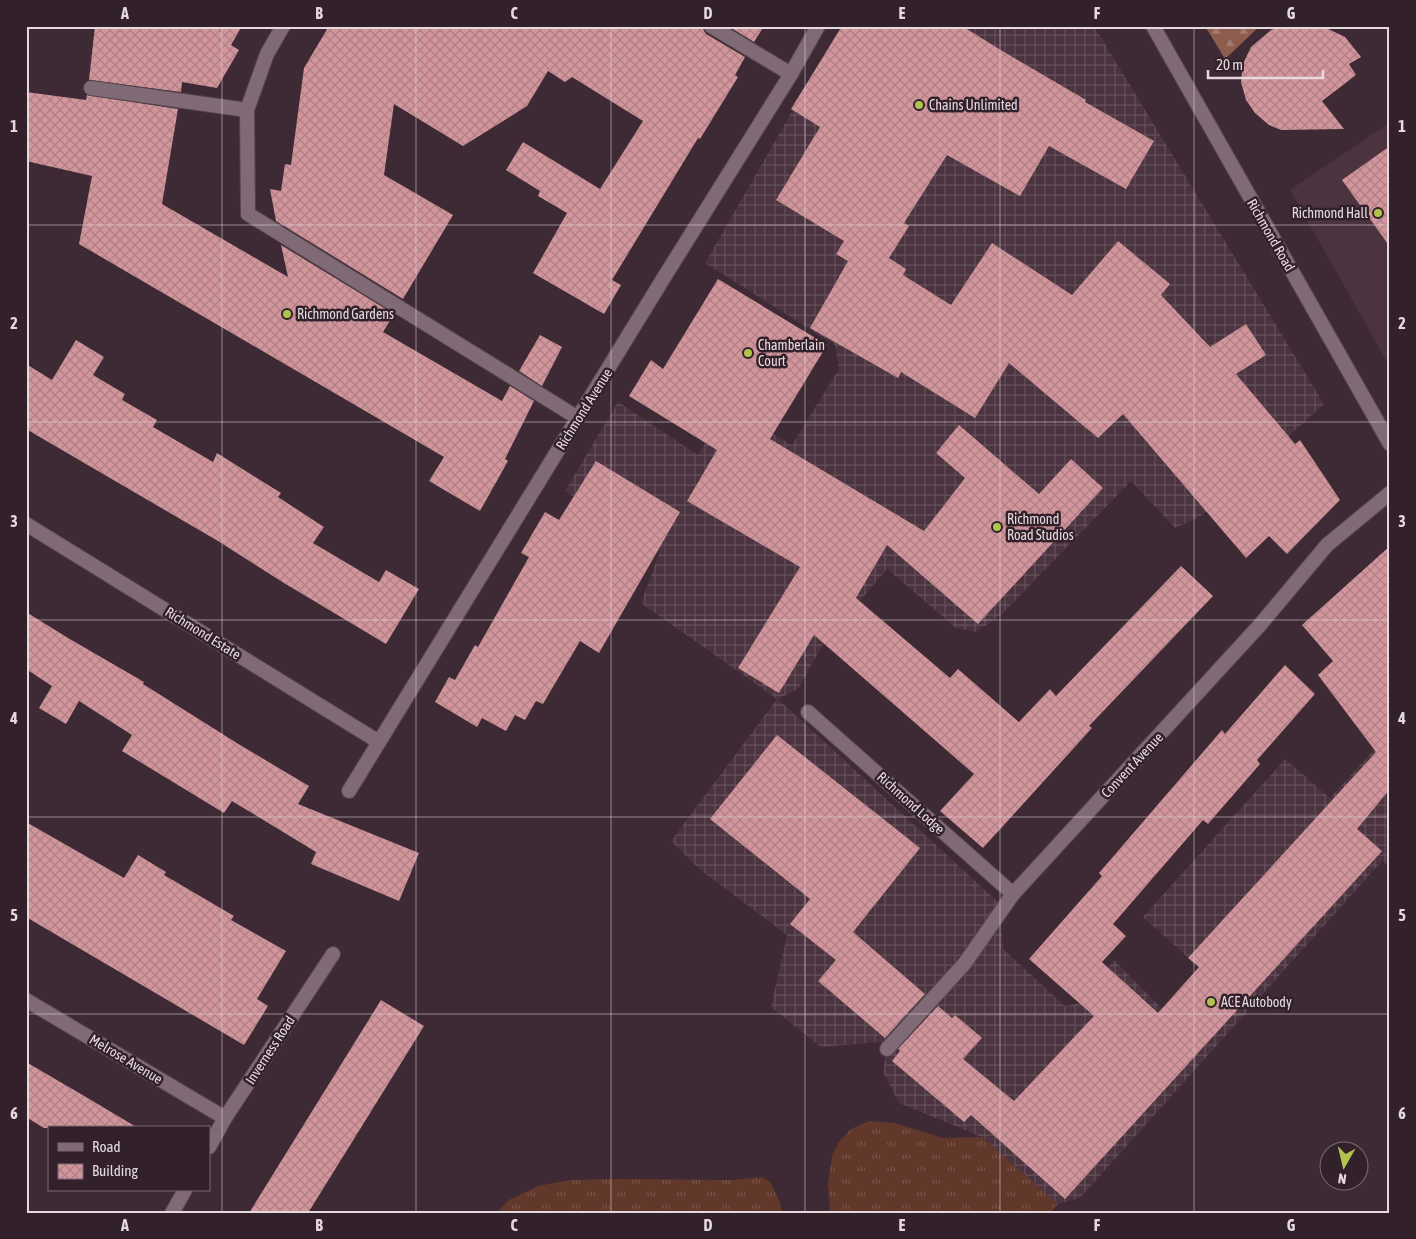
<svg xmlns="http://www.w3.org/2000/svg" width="1416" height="1239" font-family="'Asap Condensed',sans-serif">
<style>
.built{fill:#4b3340}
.industrial{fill:url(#industrial-grid)}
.grass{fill:url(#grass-tufts)}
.forest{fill:url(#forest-firs)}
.building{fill:url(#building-cross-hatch)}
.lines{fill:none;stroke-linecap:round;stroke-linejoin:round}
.minor-casing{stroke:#55464e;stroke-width:16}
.tertiary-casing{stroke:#55464e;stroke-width:16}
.minor{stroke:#806a75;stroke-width:14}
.tertiary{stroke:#806a75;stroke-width:14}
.grid{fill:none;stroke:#e5d9de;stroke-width:1;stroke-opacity:0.55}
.poi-dot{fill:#b2c34c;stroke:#32212a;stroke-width:2}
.labels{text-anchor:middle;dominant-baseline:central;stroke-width:5;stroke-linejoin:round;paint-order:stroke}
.poi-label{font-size:14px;fill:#e5d9de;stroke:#32212a;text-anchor:start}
.street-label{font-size:14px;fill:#e5d9de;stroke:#32212a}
.neatline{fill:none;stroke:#e5d9de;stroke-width:2}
.grid-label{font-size:16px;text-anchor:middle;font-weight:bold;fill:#e5d9de}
</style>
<defs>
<pattern id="industrial-grid" width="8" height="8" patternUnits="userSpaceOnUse" patternTransform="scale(1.25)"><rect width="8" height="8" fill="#4b3340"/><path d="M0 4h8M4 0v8" fill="none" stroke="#65505b"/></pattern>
<pattern id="grass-tufts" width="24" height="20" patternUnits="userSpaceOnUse" patternTransform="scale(1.25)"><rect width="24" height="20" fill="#61382a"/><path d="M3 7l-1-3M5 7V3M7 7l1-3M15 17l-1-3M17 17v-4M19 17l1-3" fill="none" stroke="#785448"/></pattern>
<pattern id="forest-firs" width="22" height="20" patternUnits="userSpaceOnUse" patternTransform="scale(1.25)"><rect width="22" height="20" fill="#8e5c4c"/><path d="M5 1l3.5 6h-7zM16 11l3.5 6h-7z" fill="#a37a6e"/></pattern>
<pattern id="building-cross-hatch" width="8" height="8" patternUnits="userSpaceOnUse" patternTransform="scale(1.25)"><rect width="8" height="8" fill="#d1959b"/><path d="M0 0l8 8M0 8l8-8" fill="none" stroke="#ae8085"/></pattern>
</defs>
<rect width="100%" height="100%" fill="#3d2a34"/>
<path class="built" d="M1389,123l1,1v243l-100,-177z"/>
<path class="industrial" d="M841,26h253l230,378 -123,112 -26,12 -44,-47 -130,134 -25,17 -20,-4 -69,-59 -66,78 -22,41 -21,11 222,205 3,45 62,57 14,-3 35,-43 53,54 37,-42 -61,-55 142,-158 45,39 60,-66v135l-8,-6 -302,337 -22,6 -76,-67 -83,-34 -16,-31 4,-23 -8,-7 -58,5 -50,-40 16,-72 -89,-67 -27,-27 106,-142 -136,-96 19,-52 -95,-60 53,-89 80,53 29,-48 65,38 47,-76 -4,-24 -130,-82z"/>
<g class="grass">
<path d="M869,1121l25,2 49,15 39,-1 76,67 -8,9h-220l-2,-29 4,-28 6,-13 13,-14z"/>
<path d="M762,1177l8,5 10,20 2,11h-286l13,-13 29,-14 33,-6 47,-1 114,1z"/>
</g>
<path class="forest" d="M1205,26h55l-35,33z"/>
<g class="building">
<path d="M95,26h147l-11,19 8,5 -22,38 -35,-6 -1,10 -92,-12z"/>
<path d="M329,26h373l2,5 2,3 39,23 -10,18 3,2 -38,62 -2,-1 -86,142 9,5 -17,29 -71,-41 34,-60 -29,-17 2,-5 -34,-21 17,-28 77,47 43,-68 -71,-44 -7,5 -17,-11 -21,35 -64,40 -69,-42 -10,71 69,40 -50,84 -127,-78 -6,-32 11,2 4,-27 6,1 13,-97z"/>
<path d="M728,26h36l-10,16z"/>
<path d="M842,26h120l37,23 87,51 -1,2 69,39 -28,48 -77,-43 -29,50 -73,-41 -43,68 5,3 -20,32 17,11 -3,6 48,30 41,-62 80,52 46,-54 52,43 -9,11 49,52 36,-23 20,31 -30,19 59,70 5,-4 40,60 -53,54 -18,-18 -23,22 -123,-144 -25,24 -89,-75 -34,55 -74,-46 -3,6 -88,-50 38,-67 -12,-7 8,-13 -68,-41 44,-73 -29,-18z"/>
<path d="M1283,26h39l23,11 16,20 -12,7 7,11 -34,26 22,28 -63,1 -12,-5 -14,-12 -9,-13 -5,-18 2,-18 8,-17 20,-17z"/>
<path d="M26,92l60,8 1,-5 91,14 -16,95 126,73 -7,-32 113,69 -11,18 119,69 8,-15 24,15 -29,58 3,2 -28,50 -51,-30 15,-24 -365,-213 13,-68 -66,-15z"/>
<path d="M1390,146v101l-48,-67z"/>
<path d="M718,279l109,66 -57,94 154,92 41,-53 -29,-25 23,-28 80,69 32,-35 32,29 -125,136 -91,-79 -31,53 94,80 8,-9 61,53 31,-33 6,7 125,-130 32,30 -124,130 3,2 -109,120 -43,-37 34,-37 -160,-139 -35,58 -41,-25 62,-101 -113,-66 30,-51 -88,-54 22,-36 12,9z"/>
<path d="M540,335l22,12 -20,39 -23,-15z"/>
<path d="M76,340l28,17 -11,18 32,19 -3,6 35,20 -4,7 60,35 4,-9 64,40 -3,4 46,30 -11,16 66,39 7,-12 33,19 -33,55 -102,-61 -66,-42 -192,-112v-65l26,16z"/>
<path d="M596,461l84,51 -81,141 -19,-12 -37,63 -7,-3 -11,19 -10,-5 -9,16 -24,-13 -5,9 -42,-25 14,-25 6,3 20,-35 3,2 51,-90 -8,-4 24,-41 14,8z"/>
<path d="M1390,546v243l-33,40 25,22 -317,348 -94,-84 -7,7 -72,-61 8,-10 -2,-2 40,-43 14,12 3,-3 27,23 -19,21 51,42 80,-85 -65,-57 73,-83 -3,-3 123,-143 3,4 60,-69 30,29 -58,66 3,4 -52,60 -5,-4 -90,104 13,12 -24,26 56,51 41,-46 -11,-9 188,-206 -58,-77 15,-14 -31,-36z"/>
<path d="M26,612l42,26 76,44 -1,2 97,61 69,41 -11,18 121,49 -20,48 -88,-37 5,-12 -84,-51 -8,12 -102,-62 10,-16 -53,-34 -13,23 -27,-16 13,-22 -26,-17z"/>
<path d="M777,735l143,113 -67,84 72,62 -40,44 -67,-57 18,-21 -46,-36 20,-25 -100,-80z"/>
<path d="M26,822l98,56 14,-23 28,17 -2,3 70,41 -3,4 55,31 -29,48 11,7 -24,39 -218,-128z"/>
<path d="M381,1000l43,26 -116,187h-59z"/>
<path d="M26,1062l60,35 52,31h-94l-18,-11z"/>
</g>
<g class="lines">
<defs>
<g id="minor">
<path d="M283,26l-16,28 -20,56 1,104 330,204"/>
<path d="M711,26l80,48"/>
<path d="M91,88l156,22"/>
<path d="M26,524l353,218"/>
<path d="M808,712l205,182"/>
<path d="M349,791l314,-512 128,-205 27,-48"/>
<path d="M26,1000l199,118"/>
<path d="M887,1049l78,-86 48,-69 246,-268 68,-81 63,-52"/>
<path d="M209,1147l16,-29 108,-164"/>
<path d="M172,1213l13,-23"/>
</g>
<path id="tertiary" d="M1153,26l237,418"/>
</defs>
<use href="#minor" class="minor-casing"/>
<use href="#tertiary" class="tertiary-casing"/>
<use href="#minor" class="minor"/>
<use href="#tertiary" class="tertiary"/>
</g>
<path class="grid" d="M222,26v1187M416,26v1187M611,26v1187M805,26v1187M1000,26v1187M1194,26v1187M26,225h1364M26,422h1364M26,620h1364M26,817h1364M26,1014h1364"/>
<g class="poi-dot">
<circle cx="919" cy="105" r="5"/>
<circle cx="1378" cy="213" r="5"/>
<circle cx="287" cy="314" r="5"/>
<circle cx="748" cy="353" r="5"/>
<circle cx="997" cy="527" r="5"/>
<circle cx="1211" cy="1002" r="5"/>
</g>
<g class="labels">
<g class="poi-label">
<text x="929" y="105">Chains Unlimited</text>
<text x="1368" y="213" text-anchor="end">Richmond Hall</text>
<text x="297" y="314">Richmond Gardens</text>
<text x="758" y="345">Chamberlain<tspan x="758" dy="16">Court</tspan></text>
<text x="1007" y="519">Richmond<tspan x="1007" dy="16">Road Studios</tspan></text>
<text x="1221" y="1002">ACE Autobody</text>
</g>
<g class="street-label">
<text transform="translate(1271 235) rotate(60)">Richmond Road</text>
<text transform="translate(584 409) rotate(-58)">Richmond Avenue</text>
<text transform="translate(203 633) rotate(32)">Richmond Estate</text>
<text transform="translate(1132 765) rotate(-47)">Convent Avenue</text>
<text transform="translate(911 803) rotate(42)">Richmond Lodge</text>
<text transform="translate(270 1050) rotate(-57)">Inverness Road</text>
<text transform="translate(126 1059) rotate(31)">Melrose Avenue</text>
</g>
</g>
<rect width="1416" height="1239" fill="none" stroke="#32212a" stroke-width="55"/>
<rect x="48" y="1126" width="162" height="65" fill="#32212a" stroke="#7a6b72"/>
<rect x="58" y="1143" width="25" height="8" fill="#806a75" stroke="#7a6b72"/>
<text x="92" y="1152" font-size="15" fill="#e5d9de">Road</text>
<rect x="58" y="1164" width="25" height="15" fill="url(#building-cross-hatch)" stroke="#7a6b72"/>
<text x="92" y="1176" font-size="15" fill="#e5d9de">Building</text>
<g transform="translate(1344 1166) rotate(188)"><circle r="24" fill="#32212a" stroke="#7a6b72"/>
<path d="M0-4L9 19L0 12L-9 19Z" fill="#b2c34c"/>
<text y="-8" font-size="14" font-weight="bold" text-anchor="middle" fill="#e5d9de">N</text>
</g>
<path d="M1208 70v8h115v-8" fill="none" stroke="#e5d9de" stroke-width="2.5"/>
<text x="1216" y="70" font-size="15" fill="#e5d9de" stroke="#32212a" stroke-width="4" paint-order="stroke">20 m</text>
<rect x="28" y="28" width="1360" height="1184" class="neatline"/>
<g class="grid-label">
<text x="125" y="19">A</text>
<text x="319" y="19">B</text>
<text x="514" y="19">C</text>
<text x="708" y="19">D</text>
<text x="902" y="19">E</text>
<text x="1097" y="19">F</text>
<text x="1291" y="19">G</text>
<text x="14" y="132">1</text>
<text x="1402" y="132">1</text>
<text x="14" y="329">2</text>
<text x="1402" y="329">2</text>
<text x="14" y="527">3</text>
<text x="1402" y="527">3</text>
<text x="14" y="724">4</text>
<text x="1402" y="724">4</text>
<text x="14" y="921">5</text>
<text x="1402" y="921">5</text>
<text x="14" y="1119">6</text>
<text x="1402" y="1119">6</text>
<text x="125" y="1231">A</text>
<text x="319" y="1231">B</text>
<text x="514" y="1231">C</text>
<text x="708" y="1231">D</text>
<text x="902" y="1231">E</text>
<text x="1097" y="1231">F</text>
<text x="1291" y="1231">G</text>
</g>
</svg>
